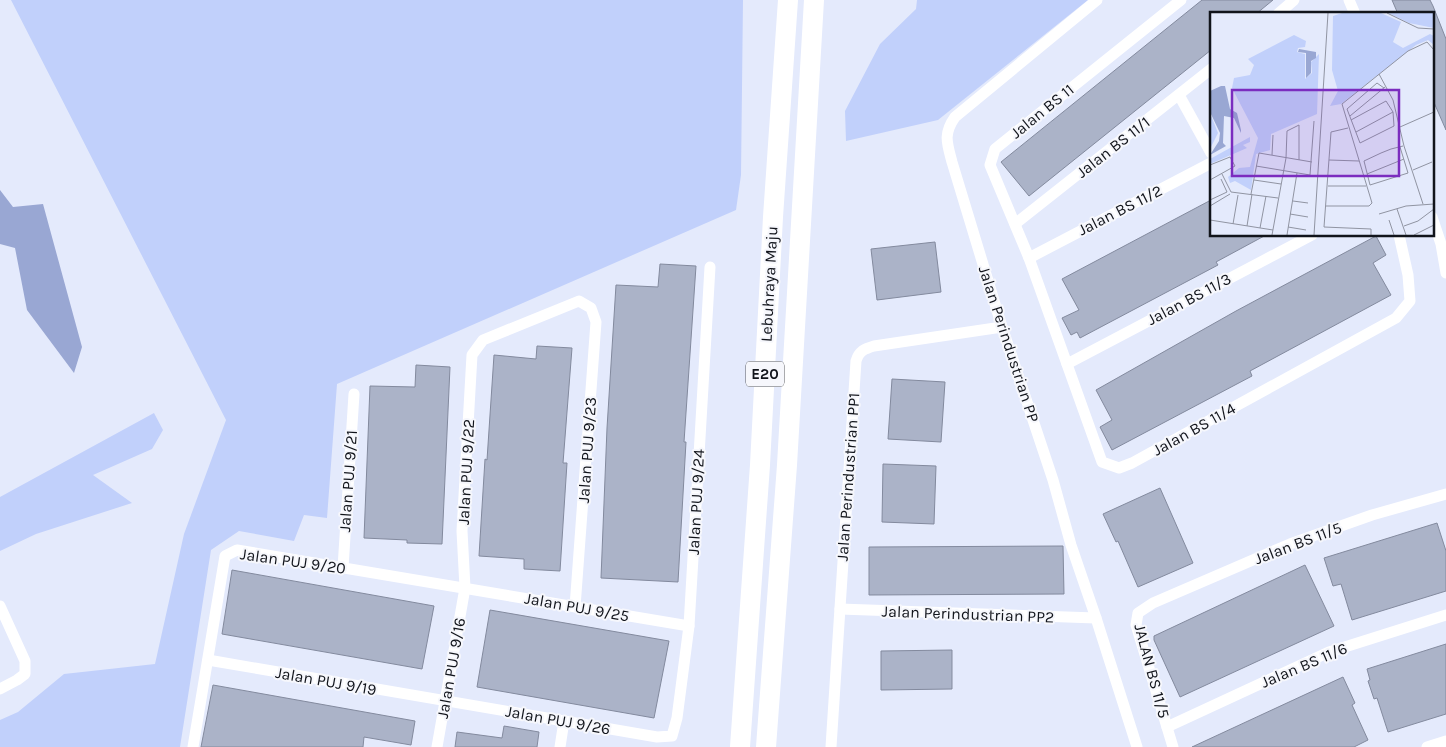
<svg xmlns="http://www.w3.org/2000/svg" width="1446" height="747" font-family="Karla,sans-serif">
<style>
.green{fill:#c1d0fb}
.water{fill:#99a7d3}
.building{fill:#abb3c8;stroke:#838a9e}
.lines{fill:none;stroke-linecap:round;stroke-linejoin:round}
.minor{stroke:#fff;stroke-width:11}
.motorway{stroke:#fff;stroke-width:20}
.labels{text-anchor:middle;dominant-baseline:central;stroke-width:4;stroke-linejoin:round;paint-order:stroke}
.shield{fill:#f6f7fc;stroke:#56585e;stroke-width:1}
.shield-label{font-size:15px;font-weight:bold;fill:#11141b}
.street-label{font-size:16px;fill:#11141b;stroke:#f6f7fc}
.inset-road{fill:none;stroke:#9094a2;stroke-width:1}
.view{fill:#7b2cbf;fill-opacity:0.15;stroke:#7b2cbf;stroke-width:2.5}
.inset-edge{fill:none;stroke:#11141b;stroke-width:2.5}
</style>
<rect width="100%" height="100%" fill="#e4eafc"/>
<g class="green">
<path d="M11,0h732l-2,175 -5,35 -399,174 -10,134 -23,-3 -10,26 -55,-10 -28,19 -31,197h-180v-27l18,-8 46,-38 91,-10 29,-130 42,-114z"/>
<path d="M917,0h171l-150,120 -92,21 -1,-30 35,-67 36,-35z"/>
<path d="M154,413l9,17 -11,19 -59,26 39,28 -96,31 -36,17v-54z"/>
</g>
<path class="water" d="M0,190l13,17 30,-3 39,143 -8,26 -47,-63 -12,-62 -15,-4z"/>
<g class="building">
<path d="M1202,0h71l-17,14h-45v36l-182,146 -28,-34z"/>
<path d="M1392,0h38l3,6 13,33v91l-14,-32v-84h-34z"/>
<path d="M1211,200v35h55l-50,27 2,3 -138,73 -3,-6 -6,3 -9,-17 17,-8 -17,-31z"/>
<path d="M1376,236l10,19 -13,8 18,32 -141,76 2,5 -140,74 -12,-23 12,-7 -16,-30 140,-79z"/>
<path d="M935,242l6,50 -64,8 -6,-51z"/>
<path d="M660,264l36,2 -12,176h2l-8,140 -77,-4 6,-150 9,-143 42,2z"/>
<path d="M537,346l35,2 -9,115h4l-7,108 -36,-2v-10l-45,-3 6,-97 2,1 7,-105 42,4z"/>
<path d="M416,365l34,2 -8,177 -35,-1v-3l-43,-2 6,-152 45,1z"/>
<path d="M892,379l53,3 -4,60 -53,-3z"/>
<path d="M883,464l53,2 -2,58 -52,-2z"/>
<path d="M1160,488l33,75 -55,24 -20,-46 -2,1 -13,-28z"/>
<path d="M1437,523l9,28v40l-94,29 -11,-36 -8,2 -9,-28z"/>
<path d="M1063,546l1,48 -195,1v-48z"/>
<path d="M1305,565l29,61 -154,71 -26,-57v-4z"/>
<path d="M232,570l202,36 -12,63 -200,-35z"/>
<path d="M490,610l179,31 -15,77 -177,-31z"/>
<path d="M1446,644v70l-58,18 -11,-34 -3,1 -6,-18 2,-1 -3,-11z"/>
<path d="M952,650v39l-71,1v-39z"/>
<path d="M1343,677l12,26 -3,2 16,35 -14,7h-162z"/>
<path d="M213,685l202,36 -4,24 -47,-8 -1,10h-162z"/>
<path d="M504,726l35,6 -2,15h-82l2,-15 45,6z"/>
</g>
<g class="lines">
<g class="minor">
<path d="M1097,0l-142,117c-12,17 -8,26 -3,45l50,165 51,153 18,65 25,73 41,129"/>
<path d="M1181,0l-186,149 -5,16 39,93 73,204 17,6 13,-5 264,-145 14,-17 -2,-26 -9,-40"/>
<path d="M1349,0l6,14"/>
<path d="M1278,14l16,-14"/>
<path d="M1179,95l32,58"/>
<path d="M1432,217l9,27 5,29"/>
<path d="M1015,224l196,-155"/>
<path d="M1029,258l182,-95"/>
<path d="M1067,364l245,-129"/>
<path d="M343,568l11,-174"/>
<path d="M0,606l25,55v13l-8,6 -17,9"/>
<path d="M840,609l256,9"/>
<path d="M208,660l449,77 15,-1 5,-18 12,-92 21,-359"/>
<path d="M1167,727l162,-75 117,-37"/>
<path d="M193,747l32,-191 12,-6 452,76"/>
<path d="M437,747l28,-159 -3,-57 10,-176 11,-15 96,-39 12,7 5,14 -21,285"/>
<path d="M560,747l4,-26"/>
<path d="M831,747l25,-386c3,-10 8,-12 18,-15l128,-19"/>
<path d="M1173,747l-37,-122 2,-12 15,-10 137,-59 82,-29 74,-21"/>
<path d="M1427,747l19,-6"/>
</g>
<g class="motorway">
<path d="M740,747l20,-282 13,-248 15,-217"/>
<path d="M766,747l21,-282 27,-465"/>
</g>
</g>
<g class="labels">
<rect class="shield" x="746" y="361.5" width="38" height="25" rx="4"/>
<g class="shield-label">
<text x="765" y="374">E20</text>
</g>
<g class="street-label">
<text transform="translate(1042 111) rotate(-39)">Jalan BS 11</text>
<text transform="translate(1113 147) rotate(-38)">Jalan BS 11/1</text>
<text transform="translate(1120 210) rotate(-27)">Jalan BS 11/2</text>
<text transform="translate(769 284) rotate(-87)">Lebuhraya Maju</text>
<text transform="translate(1189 299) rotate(-28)">Jalan BS 11/3</text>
<text transform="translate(1009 344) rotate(72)">Jalan Perindustrian PP</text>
<text transform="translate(1194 429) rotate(-29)">Jalan BS 11/4</text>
<text transform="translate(587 450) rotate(-86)">Jalan PUJ 9/23</text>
<text transform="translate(466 472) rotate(-87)">Jalan PUJ 9/22</text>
<text transform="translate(848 477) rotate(-86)">Jalan Perindustrian PP1</text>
<text transform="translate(348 481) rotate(-86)">Jalan PUJ 9/21</text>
<text transform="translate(696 502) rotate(-87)">Jalan PUJ 9/24</text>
<text transform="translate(1298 543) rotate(-21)">Jalan BS 11/5</text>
<text transform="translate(293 561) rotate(8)">Jalan PUJ 9/20</text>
<text transform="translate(577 607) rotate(10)">Jalan PUJ 9/25</text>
<text transform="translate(968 614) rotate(2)">Jalan Perindustrian PP2</text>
<text transform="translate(1304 665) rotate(-23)">Jalan BS 11/6</text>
<text transform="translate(451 668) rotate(-80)">Jalan PUJ 9/16</text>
<text transform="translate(1152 671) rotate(75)">JALAN BS 11/5</text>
<text transform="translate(326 681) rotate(10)">Jalan PUJ 9/19</text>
<text transform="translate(558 720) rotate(10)">Jalan PUJ 9/26</text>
</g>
</g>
<g transform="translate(1210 12)">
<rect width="224" height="224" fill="#e4eafc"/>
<path d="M132,1h39l20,9 -8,20 10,6 27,-14 4,2v9l-6,-5 -12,5 -75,59 -11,2 8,-15 -6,-21 1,-54zM178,1h46v15l-25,-5zM84,23l12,6 -1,6 -7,1 -1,4 8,2v25l7,-6 -1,-11 8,-8 -2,60 -46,20 -1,16 -14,4 -5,36 -16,-9 -5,2 -2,-6 11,-9 11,-1 8,-29 -26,-50 2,-10 16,-3 4,-10 -6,-6zM0,101l8,20 -8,16zM40,125v5l-7,3 4,3 -37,16v-5z" fill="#c1d0fb"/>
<path d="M89,37l17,3v6l-5,3v12l-5,5v-25l-8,-1zM11,74h4l5,23 7,4 4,17v3l-7,-15 -10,-2 -1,27 3,3 -16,9 9,-14 1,-8 -10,-21v-21z" fill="#99a7d3"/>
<path class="inset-road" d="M177,1l31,15 16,1M169,62l14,26 11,46 19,58M140,104l35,-29M141,108l35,-19 7,11 1,14 -34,17 -13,-34 30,-26 7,5M190,115l34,-15M138,116l-17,4 -7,95 47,2v6M146,120l37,-20M190,135l8,26 -38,12 -6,-24 17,-8 10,-4 12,-3M62,143l1,-20M119,148l30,1M0,153l20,-8 5,9 -25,14M46,154l54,9 4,-54M203,158l19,-8M12,162l9,18M157,162l37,-15M44,168l27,4M118,174h38M21,180l47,6M41,182l8,-41 53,9M0,188l17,-8 -6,-13M83,189l15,2M0,194l20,-12M116,194h43l3,-3 -30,-99 66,-53 19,-9 7,8M187,197l9,26M80,202l18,3M169,202l27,-8 28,-2M0,208l63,10M179,208l5,15M23,212l5,-29M37,214l5,-32M194,214l14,-5 16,-12M78,215l18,3M50,216l6,-32M62,223l14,-77 1,-27 12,-6v35M77,223l10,-62M104,223l14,-222M204,223l20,-10"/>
<path class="view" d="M22,78h167v86h-167z"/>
<rect width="224" height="224" class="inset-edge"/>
</g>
</svg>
